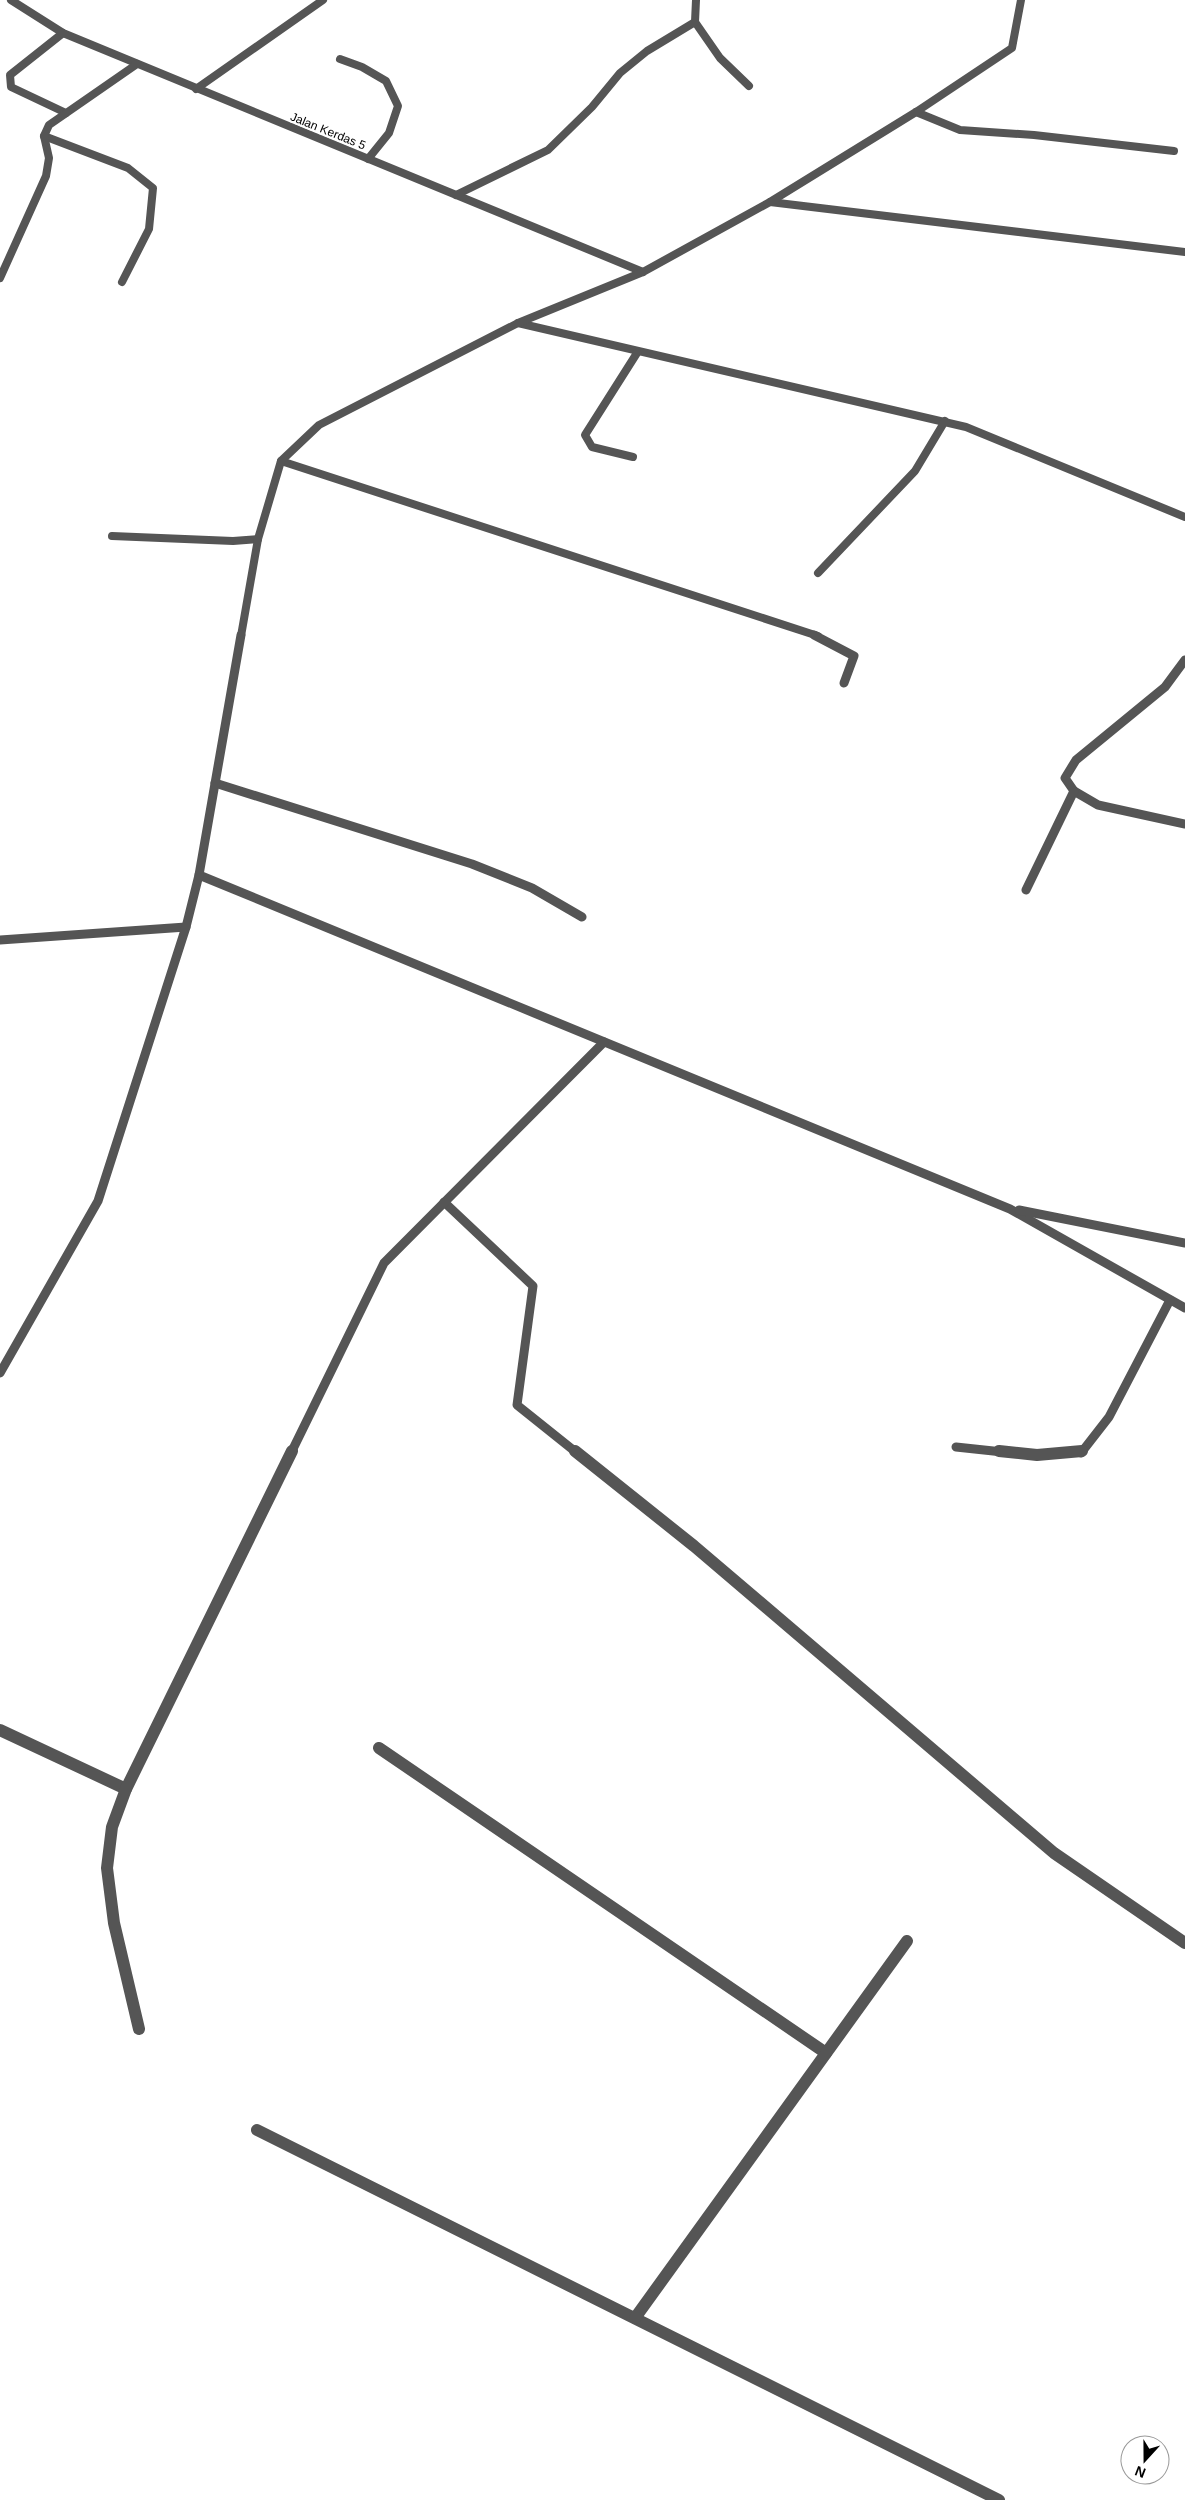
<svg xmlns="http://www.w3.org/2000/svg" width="1185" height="2500" font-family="Helvetica,sans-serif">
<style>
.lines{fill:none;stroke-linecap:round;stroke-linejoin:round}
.service{stroke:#555;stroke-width:8}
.minor-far2{stroke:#555;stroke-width:8}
.minor-far1{stroke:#555;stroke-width:9}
.minor{stroke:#555;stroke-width:12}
.labels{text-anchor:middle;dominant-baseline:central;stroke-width:4;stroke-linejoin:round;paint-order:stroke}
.far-street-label{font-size:12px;fill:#000;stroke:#fff}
</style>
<rect width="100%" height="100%" fill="#fff"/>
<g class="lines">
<g class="service">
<path d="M63,33l-53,42 1,12 55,26"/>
<path d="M340,59l22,8 24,14 12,25 -9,27 -21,26"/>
<path d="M112,536l121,5 25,-2"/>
</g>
<g class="minor-far2">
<path d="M11,0l52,33 580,239"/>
<path d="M695,22l25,36 29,28"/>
<path d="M196,89l127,-89"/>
<path d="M916,112l44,18 74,5 140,16"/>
<path d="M44,136l84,32 25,20 -4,41 -27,53"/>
<path d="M456,195l92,-45 44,-43 28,-34 27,-22 48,-29 1,-22"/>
<path d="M770,202l415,50"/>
<path d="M0,278l46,-102 3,-18 -5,-22 5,-11 88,-61"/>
<path d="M518,323l448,104 219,90"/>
<path d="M633,457l-41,-10 -7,-12 52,-82"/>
<path d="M281,461l537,175"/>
<path d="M818,573l97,-102 30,-50"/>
<path d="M241,636l17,-97 23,-78 38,-36 199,-102 125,-51 127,-70 146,-90 96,-64 9,-48"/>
</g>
<g class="minor-far1">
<path d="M814,635l40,21 -10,27"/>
<path d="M215,783l257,81 60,24 50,29"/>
<path d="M1074,791l24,14 87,19"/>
<path d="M199,875l811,334 175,99"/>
<path d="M1026,890l48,-99 -9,-13 11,-18 89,-73 20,-27"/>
<path d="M0,940l186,-13"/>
<path d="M444,1202l89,84 -16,119 60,48"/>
<path d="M1019,1210l166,33"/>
<path d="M0,1373l98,-172 88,-274 13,-52 42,-240"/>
<path d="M956,1447l56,6"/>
<path d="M291,1453l93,-190 220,-221"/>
<path d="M1081,1453l28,-36 61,-117"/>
</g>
<g class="minor">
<path d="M575,1451l119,95 360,307 131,90"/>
<path d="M999,1451l38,4 45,-4"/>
<path d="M0,1730l126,59"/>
<path d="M379,1748l447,305"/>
<path d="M139,2029l-25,-106 -7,-55 5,-41 14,-38 166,-338"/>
<path d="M257,2130l742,370"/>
<path d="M635,2318l272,-377"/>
</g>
</g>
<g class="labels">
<g class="far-street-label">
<text transform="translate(328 131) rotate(22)">Jalan Kerdas 5</text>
</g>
</g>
<g transform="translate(1145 2460) rotate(201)"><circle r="24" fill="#ffffff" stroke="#999999"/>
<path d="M0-4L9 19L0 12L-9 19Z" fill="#000000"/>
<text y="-8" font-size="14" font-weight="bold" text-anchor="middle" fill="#000000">N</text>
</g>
</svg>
